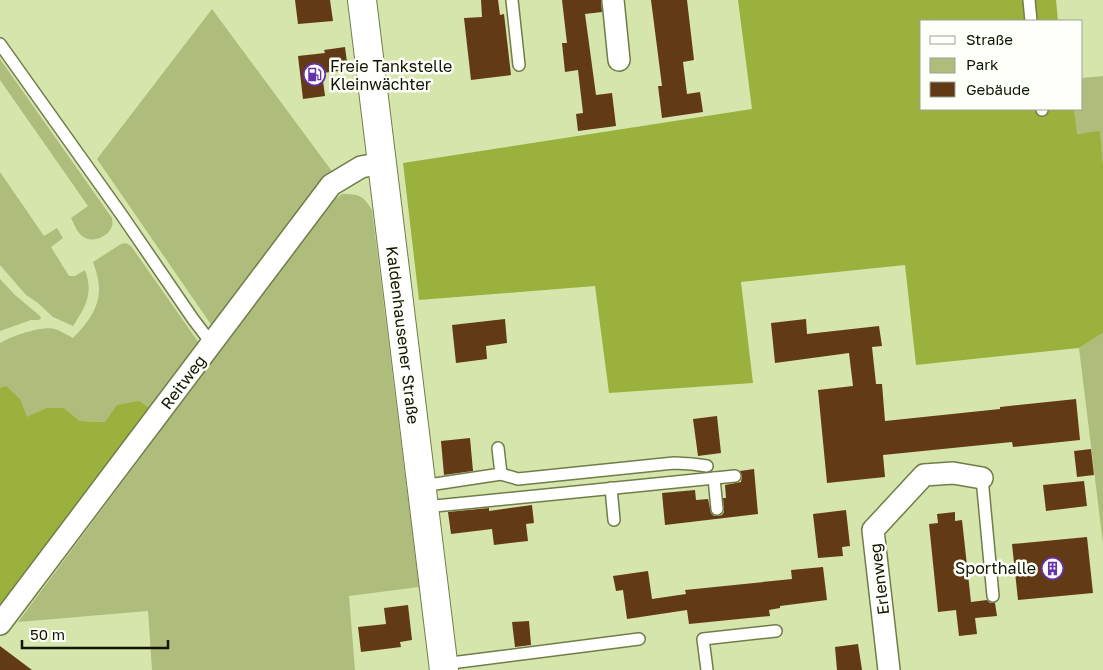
<svg xmlns="http://www.w3.org/2000/svg" width="1103" height="670" font-family="'Golos Text',sans-serif">
<style>
.green{fill:#aebd7c}
.forest{fill:#9bb13e}
.building{fill:#633a16}
.lines{fill:none;stroke-linecap:round;stroke-linejoin:round}
.lane-casing{stroke:#717d48;stroke-width:14}
.street-casing{stroke:#717d48;stroke-width:24}
.secondary-casing{stroke:#717d48;stroke-width:30}
.lane{stroke:#fff;stroke-width:11}
.street{stroke:#fff;stroke-width:21}
.secondary{stroke:#fff;stroke-width:28}
.labels{text-anchor:middle;dominant-baseline:central;stroke-width:5;stroke-linejoin:round;paint-order:stroke}
.poi-label{font-size:16px;fill:#111502;stroke:#fdfff9;text-anchor:start}
.street-label{font-size:16px;fill:#111502;stroke:#fdfff9}
</style>
<rect width="100%" height="100%" fill="#d6e5ac"/>
<g class="green">
<path d="M212,9l122,165 -122,152 -115,-167z"/>
<path d="M0,59l112,159c0,2 1,5 0,8 -3,11 -21,18 -30,10 -5,-4 -8,-12 -11,-18l17,-12 -88,-126z"/>
<path d="M1103,76v89l-3,-33 -24,2 -2,-25h8v-31z"/>
<path d="M0,172l44,64 13,-8 6,10 -12,9 18,29h6l10,-6c9,24 0,37 -12,56l-20,-9 -15,-14 -12,-8 -26,-30z"/>
<path d="M342,194c17,0 21,1 30,16l47,377 -70,9 6,74h-203l-4,-59 -130,11 312,-419z"/>
<path d="M126,243l5,3 68,97 -47,67 -47,12 -25,-1 -16,-13h-18l-19,10 -27,-30v-45c11,-7 43,-18 55,-14 6,2 12,6 18,9 24,-25 33,-42 20,-76l28,-18z"/>
<path d="M0,279l15,16 25,21 1,2 -2,2h-8l-31,11z"/>
<path d="M1103,333v211l-24,-196z"/>
</g>
<g class="forest">
<path d="M738,0h318l2,21h-136v88h152l3,25 23,-3 3,34v168l-24,15 -163,17 -11,-100 -164,17 12,101 -144,10 -14,-107 -176,14 -16,-137 349,-54z"/>
<path d="M6,386l14,13 7,18 19,-9h18l16,13 25,1 12,-17 22,-4 13,9 -152,201v-223z"/>
</g>
<g class="building">
<path d="M295,0h35l3,21 -35,3z"/>
<path d="M481,0h17l2,15 4,-1 7,61 -40,5 -7,-62 18,-1z"/>
<path d="M562,0h39l1,12 -17,2 11,81 16,-2 4,33 -38,5 -2,-17 7,-1 -5,-43 -13,2 -3,-29h5z"/>
<path d="M651,0h36l7,60 -11,2 4,32 13,-2 3,20 -41,6 -4,-32h4z"/>
<path d="M345,47l3,23 -26,3 3,23 -22,3 -5,-43 27,-3 -1,-3z"/>
<path d="M505,319l2,24 -21,3 1,13 -31,4 -4,-38z"/>
<path d="M806,319l1,15 72,-8 3,20 -10,1 4,37h6l3,37 115,-12v-2l76,-8 4,41 -67,7 -1,-5 -129,13 2,22 -58,6 -9,-93 35,-4 -4,-33 -74,10 -4,-40z"/>
<path d="M717,416l4,37 -23,3 -5,-37z"/>
<path d="M470,438l3,33 -29,4 -3,-34z"/>
<path d="M1091,449l3,26 -17,2 -3,-26z"/>
<path d="M754,469l4,45 -93,11 -3,-32 33,-3 1,10 12,-1 3,14 3,3h4l4,-1 2,-3 -1,-14h3l-1,-13 16,-3 1,-6 -2,-5z"/>
<path d="M1084,481l3,25 -41,5 -3,-26z"/>
<path d="M532,505l2,18 -8,1 2,17 -34,4 -2,-16 -41,5 -3,-22 41,-4v3z"/>
<path d="M846,510l4,36 -8,1 1,9 -25,2 -5,-44z"/>
<path d="M955,512v9l7,-1 9,82 16,-2 3,3h5l2,13 -22,2 2,16 -18,2 -3,-26 -18,2 -9,-88 9,-1 -1,-9z"/>
<path d="M1087,537l6,56 -75,7 -6,-56z"/>
<path d="M823,567l4,33 -47,6v2l-11,2 1,6 -81,8 -2,-14 -60,9 -4,-29 -7,1 -3,-15 35,-5 4,28 34,-5 -1,-4 107,-11 -1,-9z"/>
<path d="M408,605l4,35 -12,2 1,5 -40,5 -3,-25 28,-3 -2,-16z"/>
<path d="M529,621l2,24 -16,2 -3,-25z"/>
<path d="M858,644l4,26h-25l-2,-23z"/>
<path d="M0,646l32,24h-32z"/>
</g>
<g class="lines">
<defs>
<g id="lane">
<path d="M512,0l7,65"/>
<path d="M1029,0l2,21"/>
<path d="M0,44l121,170 72,105 19,25"/>
<path d="M1042,109v1"/>
<path d="M501,474l17,5 156,-16 18,1 15,2"/>
<path d="M714,478l3,31"/>
<path d="M982,478l11,118"/>
<path d="M422,486l79,-12 -3,-26"/>
<path d="M611,488l3,32"/>
<path d="M425,507l310,-31"/>
<path d="M443,664l196,-25"/>
<path d="M707,670l-4,-31 73,-8"/>
</g>
<g id="street">
<path d="M613,0l6,60"/>
<path d="M0,624l331,-439 30,-18 21,-4"/>
<path d="M889,670l-16,-140 51,-55 29,-2 29,5"/>
</g>
<path id="secondary" d="M362,0l82,670"/>
</defs>
<use href="#lane" class="lane-casing"/>
<use href="#street" class="street-casing"/>
<use href="#secondary" class="secondary-casing"/>
<use href="#lane" class="lane"/>
<use href="#street" class="street"/>
<use href="#secondary" class="secondary"/>
</g>
<defs>
<symbol id="fuel-ring" viewBox="-11 -11 22 22"><circle r="9.5" fill="#fdfff9" stroke="#6632a9" stroke-width="1.5"/><path d="M-5.5-6h7V0h2V4h1.3V-2.5L3-4.5l.8-.8L6-3V5H2.5V1h-1V6h-7ZM-4.2-4.7v3.2H.2V-4.7Z" fill="#6632a9"/></symbol>
<symbol id="building-ring" viewBox="-11 -11 22 22"><circle r="9.5" fill="#fdfff9" stroke="#6632a9" stroke-width="1.5"/><path d="M-4-6H4V6H1V3H-1V6H-4ZM-2.5-4.3h1.7v1.8h-1.7ZM.8-4.3h1.7v1.8H.8ZM-2.5-1h1.7V.8h-1.7ZM.8-1h1.7V.8H.8Z" fill="#6632a9"/></symbol>
</defs>
<g fill-rule="evenodd">
<use href="#fuel-ring" x="302" y="62" width="25" height="25"/>
<use href="#building-ring" x="1040" y="556" width="25" height="25"/>
</g>
<g class="labels">
<g class="poi-label">
<text x="330" y="66">Freie Tankstelle<tspan x="330" dy="18">Kleinwächter</tspan></text>
<text x="1036" y="568" text-anchor="end">Sporthalle</text>
</g>
<g class="street-label">
<text transform="translate(403 335) rotate(83)">Kaldenhausener Straße</text>
<text transform="translate(183 382) rotate(-53)">Reitweg</text>
<text transform="translate(879 579) rotate(-97)">Erlenweg</text>
</g>
</g>
<rect x="920" y="20" width="162" height="90" fill="#fdfff9" stroke="#9fa196"/>
<rect x="930" y="36" width="25" height="8" fill="#ffffff" stroke="#9fa196"/>
<text x="966" y="45" font-size="15" fill="#111502">Straße</text>
<rect x="930" y="58" width="25" height="15" fill="#aebd7c" stroke="#9fa196"/>
<text x="966" y="70" font-size="15" fill="#111502">Park</text>
<rect x="930" y="82" width="25" height="15" fill="#633a16" stroke="#9fa196"/>
<text x="966" y="95" font-size="15" fill="#111502">Gebäude</text>
<path d="M22 640v8h146v-8" fill="none" stroke="#111502" stroke-width="2.5"/>
<text x="30" y="640" font-size="15" fill="#111502" stroke="#fdfff9" stroke-width="4" paint-order="stroke">50 m</text>
</svg>
